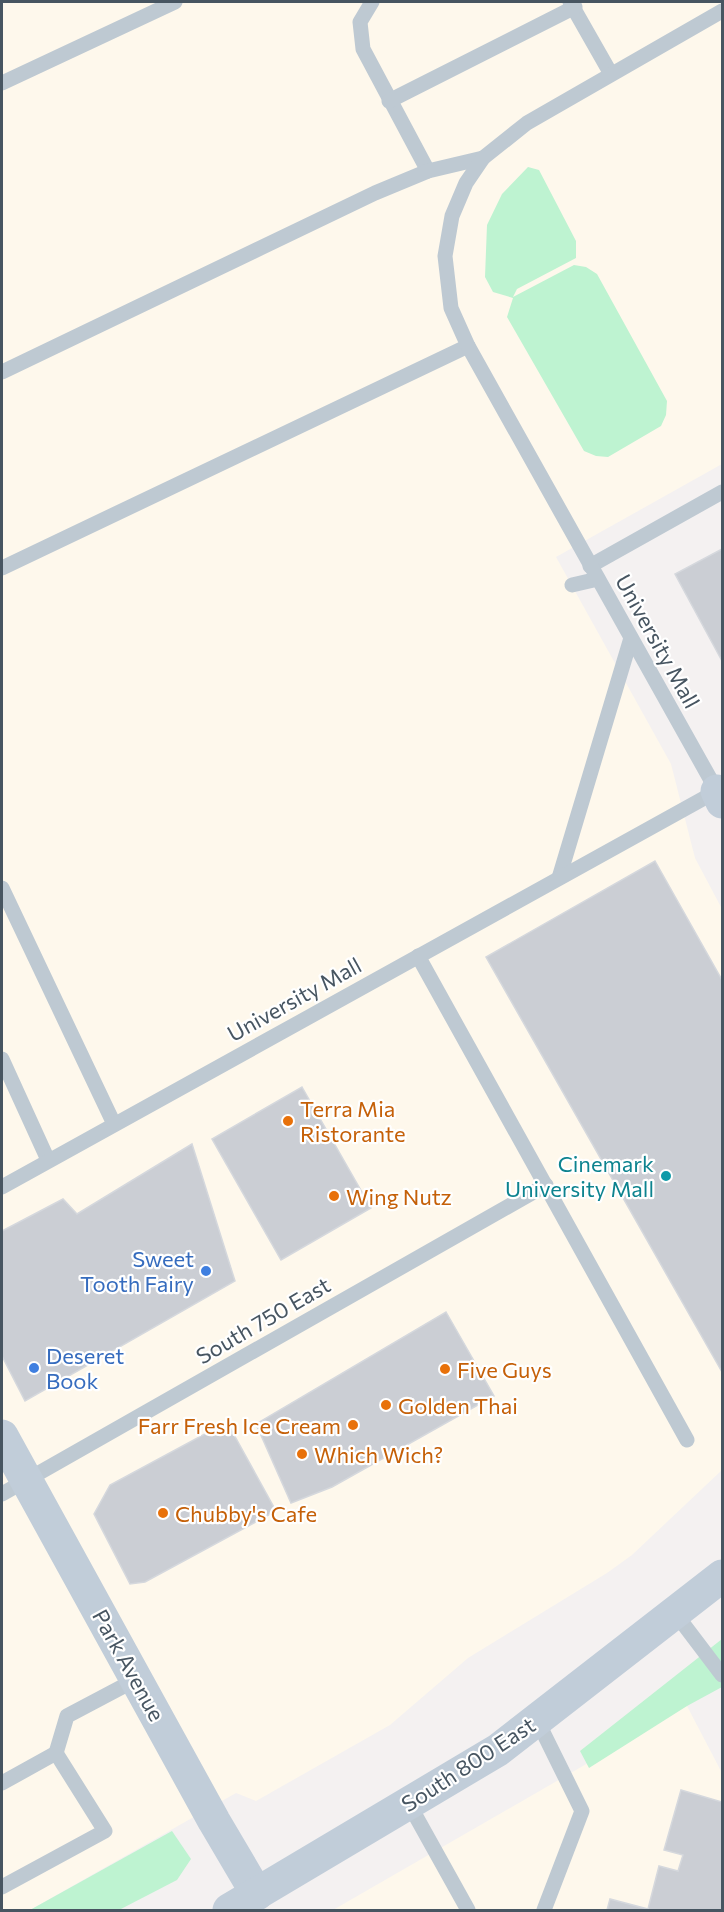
<svg xmlns="http://www.w3.org/2000/svg" width="724" height="1912" font-family="Commissioner,sans-serif">
<style>
.commercial{fill:#fef8ec}
.green{fill:#bef3d1}
.building{fill:#cbced4;stroke:#d5d8dd;stroke-width:1.5}
.lines{fill:none;stroke-linecap:round;stroke-linejoin:round}
.lane{stroke:#bec9d2;stroke-width:15}
.secondary{stroke:#c1cdd9;stroke-width:33}
.food-dot{fill:#e8710a;stroke:#fff;stroke-width:2}
.culture-dot{fill:#0f9aa8;stroke:#fff;stroke-width:2}
.shop-dot{fill:#3f7fe0;stroke:#fff;stroke-width:2}
.labels{text-anchor:middle;dominant-baseline:central;stroke-width:4.5;stroke-linejoin:round;paint-order:stroke}
.street-label{font-size:22px;fill:#475561;stroke:#fff}
.food-label{font-size:22px;fill:#c56008;stroke:#fff;text-anchor:start}
.culture-label{font-size:22px;fill:#0d838f;stroke:#fff;text-anchor:end}
.shop-label{font-size:22px;fill:#366cbe;stroke:#fff;text-anchor:end}
</style>
<rect width="100%" height="100%" fill="#f4f1f1"/>
<g class="commercial">
<path d="M2,2h720v462l-166,93 115,207 24,94 27,51v561l-90,85 -25,18 -139,85 -78,67 -134,76 -20,-8 -206,117h-28z"/>
<path d="M687,1706l35,67v137h-389z"/>
</g>
<g class="green">
<path d="M528,167l11,3 37,71v17l-59,31 -4,8 61,-32 12,2 11,7 70,127 -1,14 -5,11 -53,31 -12,-1 -12,-5 -77,-134 6,-19 -20,-6 -8,-15 2,-52 15,-31z"/>
<path d="M722,1639v48l-35,19 -98,62 -9,-17z"/>
<path d="M172,1831l19,28 -14,21 -58,30h-89z"/>
</g>
<g class="building">
<path d="M722,549v112l-47,-87z"/>
<path d="M655,861l67,119v392l-236,-415z"/>
<path d="M302,1087l69,121 -90,52 -69,-121z"/>
<path d="M192,1144l43,137 -210,120 -23,-45v-125l61,-32 14,15z"/>
<path d="M446,1312l48,84 -162,91 -41,16 -35,-79z"/>
<path d="M227,1422l49,89 -131,71 -15,2 -36,-70 16,-29z"/>
<path d="M681,1790l41,12v108h-115l3,-11 38,10 11,-43 19,5 5,-16 -19,-5z"/>
</g>
<g class="lines">
<g class="lane">
<path d="M372,2l-12,20 3,27 65,122"/>
<path d="M570,2l41,72"/>
<path d="M2,83l173,-81"/>
<path d="M389,101l186,-94"/>
<path d="M2,372l373,-179 53,-22 55,-13"/>
<path d="M590,566l132,-74"/>
<path d="M2,568l466,-222"/>
<path d="M572,585l26,-6"/>
<path d="M559,878l72,-240"/>
<path d="M2,888l112,236"/>
<path d="M418,956l269,484"/>
<path d="M2,1059l46,101"/>
<path d="M2,1187l715,-396 -249,-445 -17,-38 -6,-52 7,-40 14,-33 17,-25 44,-35 195,-112"/>
<path d="M2,1494l544,-309"/>
<path d="M675,1613l47,62"/>
<path d="M537,1720l45,91 -38,99"/>
<path d="M56,1753l11,-37 70,-37"/>
<path d="M2,1783l54,-30 49,78 -103,56"/>
<path d="M409,1804l59,106"/>
</g>
<g class="secondary">
<path d="M717,791l5,11"/>
<path d="M2,1436l212,385 43,73"/>
<path d="M229,1910l269,-160 224,-174"/>
</g>
</g>
<g class="food-dot">
<circle cx="288" cy="1121" r="6"/>
<circle cx="334" cy="1196" r="6"/>
<circle cx="445" cy="1369" r="6"/>
<circle cx="386" cy="1405" r="6"/>
<circle cx="353" cy="1425" r="6"/>
<circle cx="302" cy="1454" r="6"/>
<circle cx="163" cy="1513" r="6"/>
</g>
<circle class="culture-dot" cx="666" cy="1176" r="6"/>
<g class="shop-dot">
<circle cx="206" cy="1271" r="6"/>
<circle cx="34" cy="1368" r="6"/>
</g>
<g class="labels">
<g class="street-label">
<text transform="translate(658 641) rotate(61)">University Mall</text>
<text transform="translate(294 999) rotate(-29)">University Mall</text>
<text transform="translate(263 1320) rotate(-30)">South 750 East</text>
<text transform="translate(129 1665) rotate(61)">Park Avenue</text>
<text transform="translate(468 1764) rotate(-33)">South 800 East</text>
</g>
<g class="food-label">
<text x="300" y="1108">Terra Mia<tspan x="300" dy="25">Ristorante</tspan></text>
<text x="346" y="1196">Wing Nutz</text>
<text x="457" y="1369">Five Guys</text>
<text x="398" y="1405">Golden Thai</text>
<text x="341" y="1425" text-anchor="end">Farr Fresh Ice Cream</text>
<text x="314" y="1454">Which Wich?</text>
<text x="175" y="1513">Chubby's Cafe</text>
</g>
<g class="culture-label">
<text x="654" y="1163">Cinemark<tspan x="654" dy="25">University Mall</tspan></text>
</g>
<g class="shop-label">
<text x="194" y="1258">Sweet<tspan x="194" dy="25">Tooth Fairy</tspan></text>
<text x="46" y="1355" text-anchor="start">Deseret<tspan x="46" dy="25">Book</tspan></text>
</g>
</g>
<rect width="724" height="1912" fill="none" stroke="#475561" stroke-width="6"/>
</svg>
